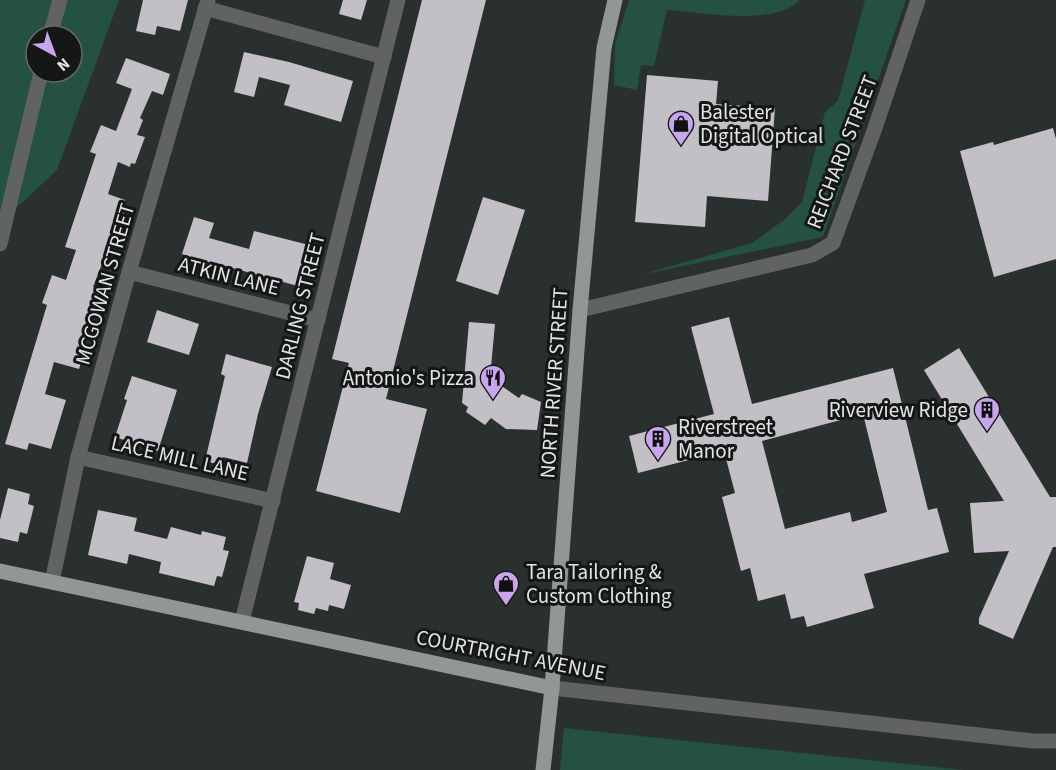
<svg xmlns="http://www.w3.org/2000/svg" width="1056" height="770" font-family="'Source Sans 3',sans-serif">
<style>
.green{fill:#245143;fill-rule:evenodd}
.building{fill:#c2bfc6;fill-rule:evenodd}
.lines{fill:none;stroke-linecap:round;stroke-linejoin:round}
.minor{stroke:#606362;stroke-width:15}
.major{stroke:#909794;stroke-width:15}
.labels{text-anchor:middle;dominant-baseline:central;stroke-width:6;stroke-linejoin:round;paint-order:stroke}
.poi-label{font-size:21px;fill:#e1e5e3;stroke:#141716;text-anchor:start}
.street-label{font-size:21px;fill:#e1e5e3;stroke:#141716}
</style>
<rect width="100%" height="100%" fill="#29302e"/>
<g class="green">
<path d="M0,0h119l-62,170 -57,53zM36,36h36v36h-36z"/>
<path d="M629,0h171c-27,27 -98,12 -133,10l-13,56 -13,-1 -4,25 -23,-5 1,-41z"/>
<path d="M865,0h41l-83,237 -183,38 112,-32 32,-23 18,-18 23,-90 13,-11z"/>
<path d="M564,728l400,42h-404z"/>
</g>
<g class="building">
<path d="M143,0h45l-8,31 -23,-5 -2,9 -19,-4z"/>
<path d="M343,0h24l-6,20 -22,-6z"/>
<path d="M422,0h64l-100,399 41,10 -27,104 -84,-22 33,-128 -17,-4z"/>
<path d="M244,52l45,10 64,19 -12,41 -57,-17 6,-20 -31,-8 -5,20 -20,-5z"/>
<path d="M126,58l44,16 -7,21 -11,-4 -12,27 3,2 -6,15 8,2 -10,27 -4,-1 -1,4 -12,-5 -10,32 17,6 -4,9 4,1 -9,29 -4,-1 -19,49 7,3 -18,52 5,2 -8,25 -25,-7 -9,32 21,6 -15,49 -22,-6 -2,7 -22,-6 42,-139 -5,-2 10,-28 14,5 10,-30 -11,-3 31,-93 -6,-2 11,-27 15,6 16,-42 -16,-6z"/>
<path d="M647,75l71,6 -2,23 59,4 -7,93 -61,-5 -2,31 -70,-5z"/>
<path d="M1053,128l3,11v120l-62,18 -34,-126 33,-9 1,3z"/>
<path d="M483,197l42,13 -27,85 -42,-14z"/>
<path d="M194,217l20,6 -5,15 40,11 5,-18 55,14 -11,41 -80,-22 -1,2 -35,-12z"/>
<path d="M157,310l42,14 -10,31 -42,-13z"/>
<path d="M729,317l23,87 141,-36 35,142 9,-2 12,44 -85,22 10,34 -67,19 -3,-11 -13,3 -6,-25 -27,7 -8,-33 -9,3 -19,-74 13,-4 -11,-42 -86,22 -9,-37 85,-22 -23,-87zM863,414l24,98 -35,10 -2,-10 -65,17 -23,-88z"/>
<path d="M469,322l26,2 -5,54 29,20 3,-4 19,8 -4,28 -31,-1 -15,-11 -6,7 -19,-13 2,-5 -6,-4z"/>
<path d="M959,348l91,149h6v50h-3l-40,92 -34,-15v-6l30,-67 -35,2 -4,-50 34,-2 -80,-131z"/>
<path d="M226,354l46,13 -14,47 -11,49 -24,-6 -2,8 -16,-4 20,-85 -4,-2z"/>
<path d="M132,376l45,14 -19,61 -43,-14 12,-37 -3,-1z"/>
<path d="M8,488l22,6 -2,10 6,2 -7,28 -7,-2 -2,10 -18,-4v-18z"/>
<path d="M98,510l39,8 -3,13 33,8 4,-12 30,8 1,-4 24,6 -3,13 6,1 -7,26 -5,-1 -3,10 -55,-13 2,-11 -32,-8 -2,10 -39,-9z"/>
<path d="M307,556l27,7 -4,16 21,6 -7,24 -15,-4 -1,6 -12,-3 -2,6 -16,-4 1,-7 -5,-1z"/>
</g>
<g class="lines">
<g class="minor">
<path d="M205,8l179,49"/>
<path d="M50,36l10,-36"/>
<path d="M0,244l41,-172"/>
<path d="M129,272l189,48"/>
<path d="M580,310l232,-55 21,-12 42,-115 43,-128"/>
<path d="M78,457l195,44"/>
<path d="M52,582l26,-125 51,-185 79,-272"/>
<path d="M242,621l156,-621"/>
<path d="M552,688l481,53h23"/>
</g>
<g class="major">
<path d="M0,571l552,117"/>
<path d="M543,770l9,-82 28,-378 24,-262 11,-48"/>
</g>
</g>
<defs>
<symbol id="shop-pin" viewBox="-11 -11 22 30"><path d="M0 17L-7.5 6A9.5 9.5 0 1 1 7.5 6Z" fill="#c9a5ee" stroke="#141716"/><path d="M-5-2.5h2.3a2.7 3.5 0 0 1 5.4 0H5L5.5 6h-11ZM-1.5-2.5h3a1.5 2.3 0 0 0-3 0Z" fill="#111"/></symbol>
<symbol id="restaurant-pin" viewBox="-11 -11 22 30"><path d="M0 17L-7.5 6A9.5 9.5 0 1 1 7.5 6Z" fill="#c9a5ee" stroke="#141716"/><path d="M-5-6h1v4h1v-4h1v4h1v-4h1v5L-1.5 .5V6h-2V.5L-5-1ZM5-6V6H3V1.5H1.5Q1.5-4 5-6Z" fill="#111"/></symbol>
<symbol id="building-pin" viewBox="-11 -11 22 30"><path d="M0 17L-7.5 6A9.5 9.5 0 1 1 7.5 6Z" fill="#c9a5ee" stroke="#141716"/><path d="M-4-6H4V6H1V3H-1V6H-4ZM-2.5-4.3h1.7v1.8h-1.7ZM.8-4.3h1.7v1.8H.8ZM-2.5-1h1.7V.8h-1.7ZM.8-1h1.7V.8H.8Z" fill="#111"/></symbol>
</defs>
<g fill-rule="evenodd">
<use href="#shop-pin" x="666" y="109" width="30" height="40"/>
<use href="#restaurant-pin" x="478" y="363" width="30" height="40"/>
<use href="#building-pin" x="972" y="395" width="30" height="40"/>
<use href="#building-pin" x="643" y="424" width="30" height="40"/>
<use href="#shop-pin" x="491" y="569" width="30" height="40"/>
</g>
<g class="labels">
<g class="poi-label">
<text x="700" y="112">Balester<tspan x="700" dy="24">Digital Optical</tspan></text>
<text x="474" y="378" text-anchor="end">Antonio's Pizza</text>
<text x="968" y="410" text-anchor="end">Riverview Ridge</text>
<text x="678" y="427">Riverstreet<tspan x="678" dy="24">Manor</tspan></text>
<text x="526" y="572">Tara Tailoring &amp;<tspan x="526" dy="24">Custom Clothing</tspan></text>
</g>
<g class="street-label">
<text transform="translate(842 152) rotate(-69)">REICHARD STREET</text>
<text transform="translate(229 276) rotate(14)">ATKIN LANE</text>
<text transform="translate(105 284) rotate(-74)">MCGOWAN STREET</text>
<text transform="translate(300 306) rotate(-76)">DARLING STREET</text>
<text transform="translate(554 383) rotate(-86)">NORTH RIVER STREET</text>
<text transform="translate(180 458) rotate(13)">LACE MILL LANE</text>
<text transform="translate(511 655) rotate(11)">COURTRIGHT AVENUE</text>
</g>
</g>
<g transform="translate(54 54) rotate(139)"><circle r="28" fill="#141716" stroke="#666968" stroke-width="1.5"/>
<path d="M0-4.5L10 22L0 15L-10 22Z" fill="#c9a5ee"/>
<text y="-9" font-size="16" font-weight="bold" text-anchor="middle" fill="#e1e5e3">N</text>
</g>
</svg>
